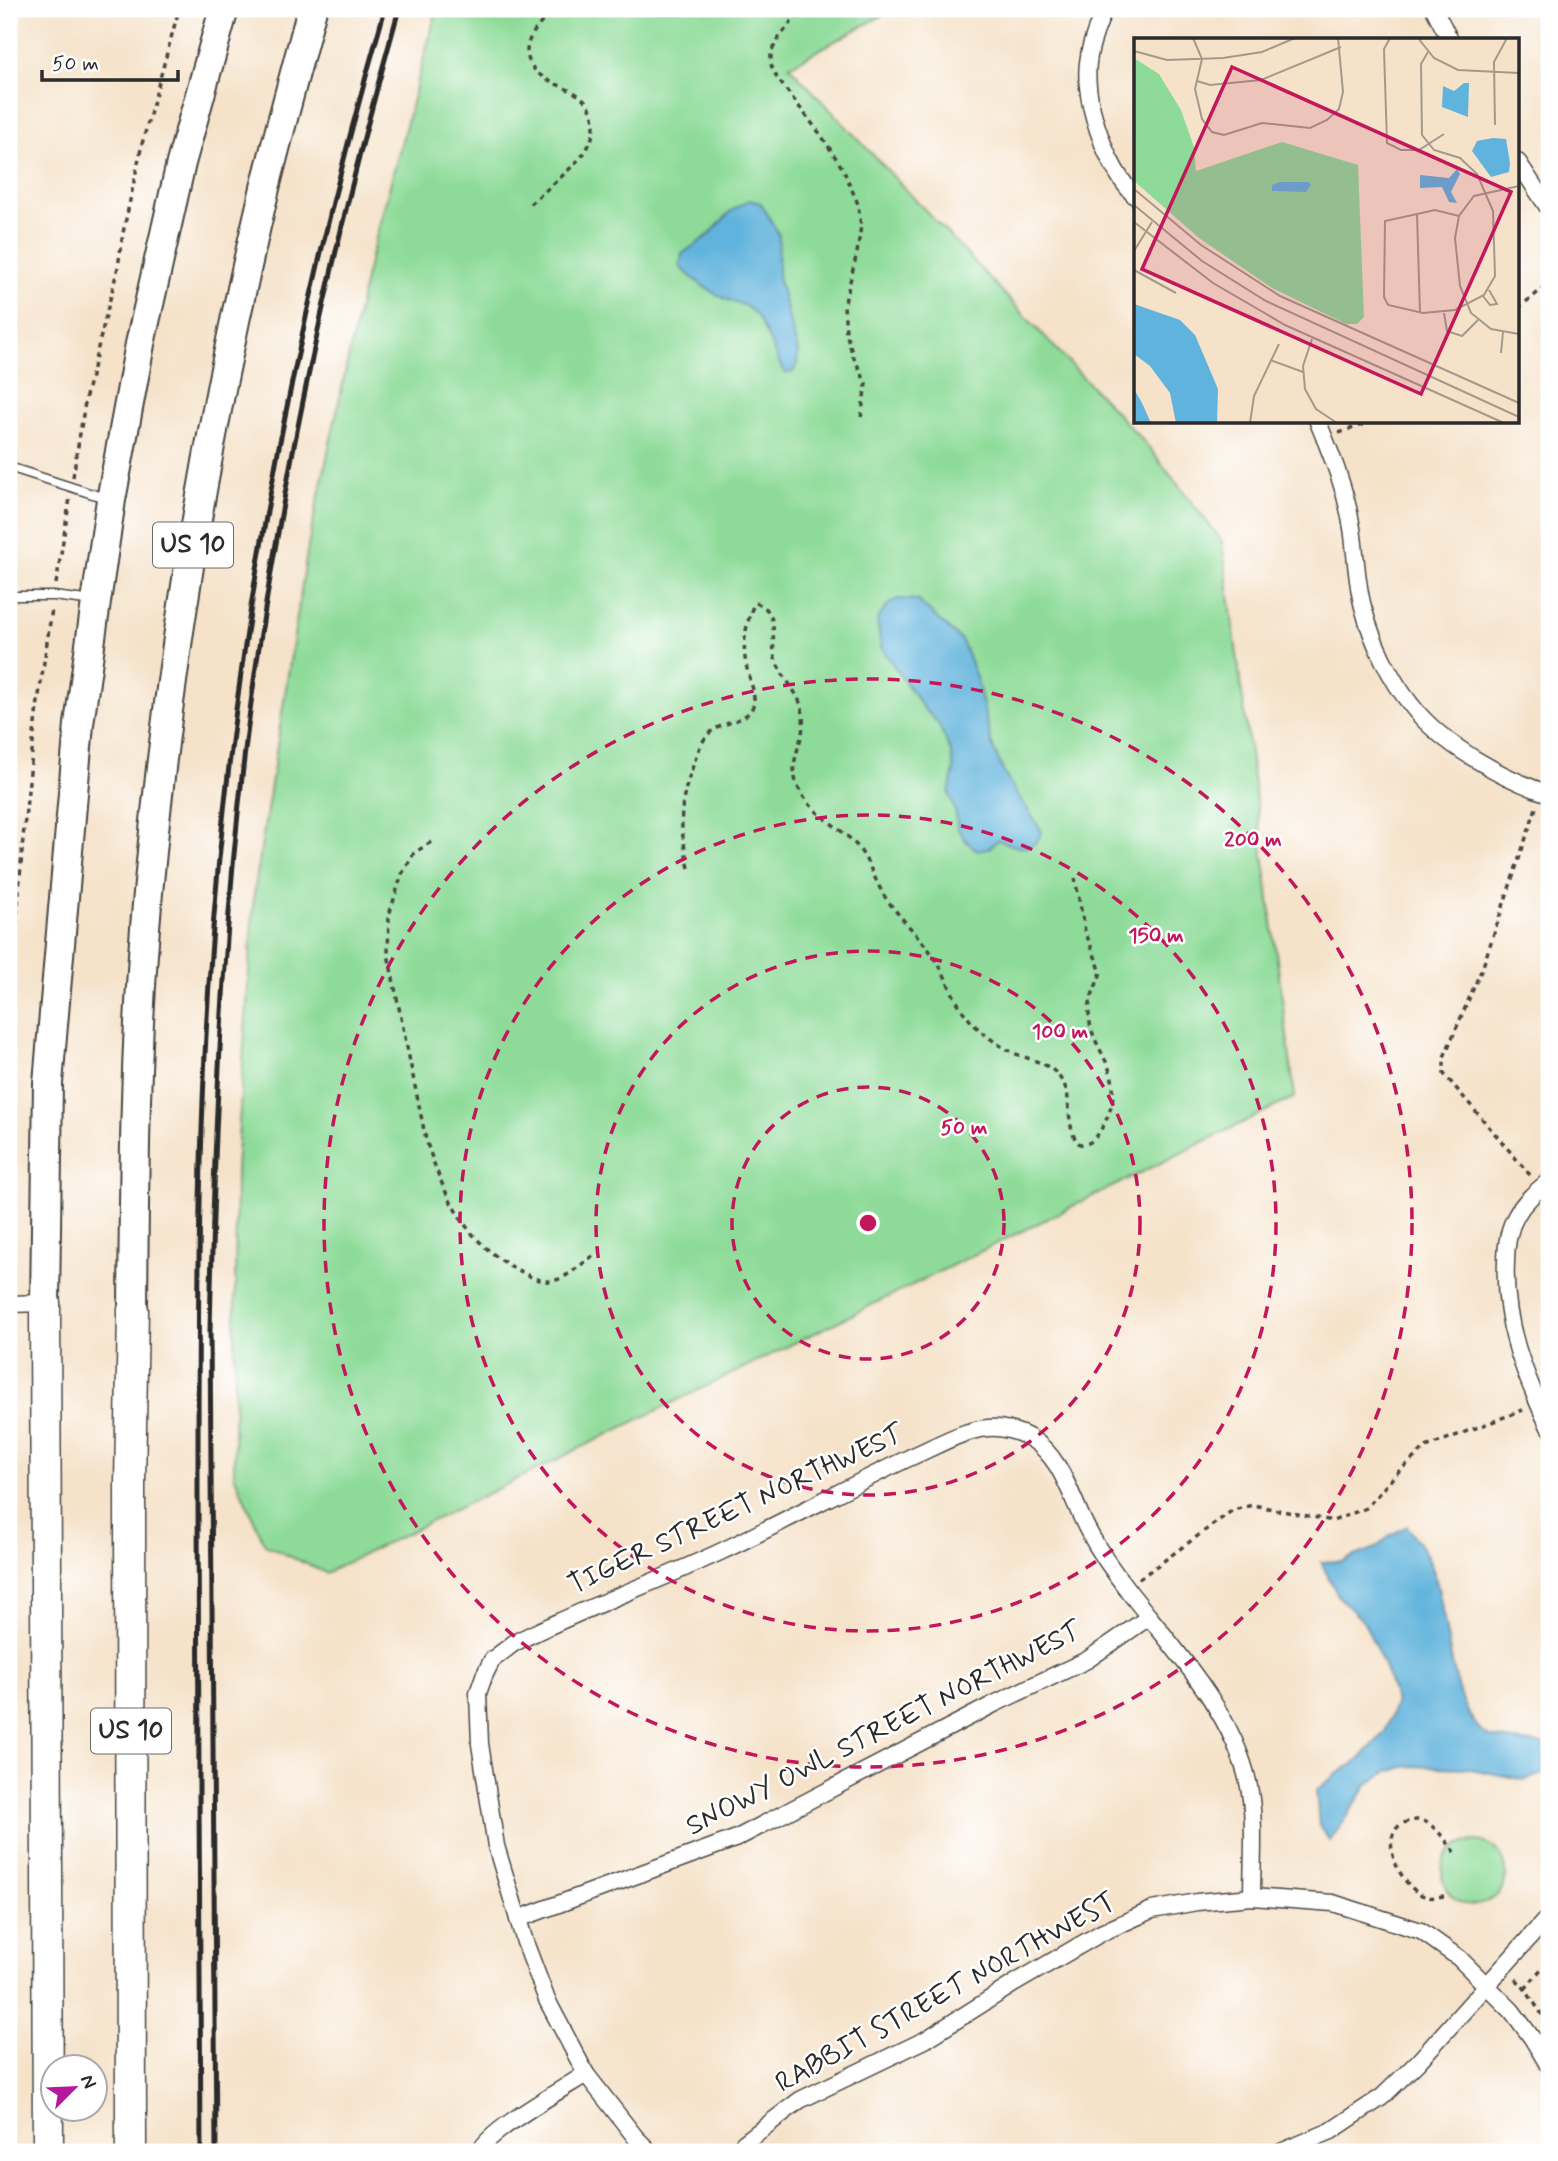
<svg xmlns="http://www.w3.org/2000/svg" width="1558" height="2161" font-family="Mynerve,sans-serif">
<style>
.green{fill:#8edb99;stroke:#5c8362;stroke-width:2}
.water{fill:#60b3dc;stroke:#466f84;stroke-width:2}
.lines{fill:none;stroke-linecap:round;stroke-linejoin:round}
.service-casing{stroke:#494643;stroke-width:11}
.minor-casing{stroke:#494643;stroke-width:19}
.trunk-casing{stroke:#494643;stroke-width:32}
.motorway-casing{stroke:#494643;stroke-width:33}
.path{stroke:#494643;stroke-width:3.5;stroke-dasharray:5 5;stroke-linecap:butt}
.service{stroke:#fff;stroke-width:8}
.minor{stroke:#fff;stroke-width:16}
.trunk{stroke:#fff;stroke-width:28}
.motorway{stroke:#fff;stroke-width:30}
.rail{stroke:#2b2b2b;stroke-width:5}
.ring{fill:none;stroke:#c2185b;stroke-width:3.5;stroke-dasharray:12 9}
.labels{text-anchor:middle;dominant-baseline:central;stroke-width:5;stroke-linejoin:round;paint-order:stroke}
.shield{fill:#fff;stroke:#6b6b6b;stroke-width:2}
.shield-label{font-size:26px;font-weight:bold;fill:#2b2b2b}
.street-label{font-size:28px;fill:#2b2b2b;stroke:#fff}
.inset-road{fill:none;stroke:#a4998a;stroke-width:2}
.view{fill:#c2185b;fill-opacity:0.15;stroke:#c2185b;stroke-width:3.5}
.inset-edge{fill:none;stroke:#2b2b2b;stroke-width:3.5}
.centre{fill:#c2185b;stroke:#fff;stroke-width:3.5}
.ring-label{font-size:21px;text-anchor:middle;font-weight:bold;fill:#c2185b;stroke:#fff;stroke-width:5;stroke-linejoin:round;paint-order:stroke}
</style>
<rect width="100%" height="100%" fill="#fff"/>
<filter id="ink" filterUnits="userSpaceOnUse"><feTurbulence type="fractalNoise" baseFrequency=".0143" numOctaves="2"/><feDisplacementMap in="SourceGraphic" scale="14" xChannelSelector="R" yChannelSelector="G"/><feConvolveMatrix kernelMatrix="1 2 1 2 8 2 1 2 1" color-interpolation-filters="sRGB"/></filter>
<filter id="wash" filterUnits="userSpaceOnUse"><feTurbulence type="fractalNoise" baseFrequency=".00686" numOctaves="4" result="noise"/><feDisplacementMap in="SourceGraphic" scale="28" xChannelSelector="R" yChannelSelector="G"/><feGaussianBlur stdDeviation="1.57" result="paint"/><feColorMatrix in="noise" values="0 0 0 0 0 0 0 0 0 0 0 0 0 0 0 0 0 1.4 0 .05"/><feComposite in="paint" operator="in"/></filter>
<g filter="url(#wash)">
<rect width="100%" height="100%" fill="#f5e2c9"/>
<g class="green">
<path d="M437,9h457l-105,57 357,378 76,97 73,556 -969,476 -61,-28 -31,-70 2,-305 18,-276 54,-348 58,-271z"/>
<circle cx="1474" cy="1873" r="32"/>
</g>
<g class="water">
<path d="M749,200l12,3 18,32 -1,41 20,76 -1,12 -4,8 -9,1c-7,-14 -21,-50 -29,-59 -9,-10 -18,-11 -29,-15 -17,-7 -33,-20 -46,-32l2,-13 28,-20 20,-22z"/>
<path d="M898,599l19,1 45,41 15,39 15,65 13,30 37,57c-9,23 -26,15 -44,8l-9,8 -12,2 -10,-8 -10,-14 -1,-14 -7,-21 5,-24 -3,-17 -13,-29 -14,-14 -43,-62 -4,-28 12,-15z"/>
<path d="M1407,1526c11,15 21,29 27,47 14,43 15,134 52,162 5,5 52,8 63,10v2l-6,27 -18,6 -59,-12 -58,-2 -21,6 -19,12 -38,57 -11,-15 -3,-36 21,-16 22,-14 26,-28 11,-30 -13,-39 -19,-41 -26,-26 -17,-34 21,-1 34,-13 15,-13z"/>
</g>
</g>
<g filter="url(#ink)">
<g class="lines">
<defs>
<g id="service">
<path d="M9,467l96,31"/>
<path d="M9,596h45l39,5"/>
</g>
<g id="minor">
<path d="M1104,9c-5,15 -13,31 -15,47 -8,41 17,112 47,141"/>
<path d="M1434,9l16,31"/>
<path d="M1518,162l31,47"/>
<path d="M1318,422c14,34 28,68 34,106 4,26 4,53 11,79 9,34 27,72 49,99 30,39 92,73 137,88"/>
<path d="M1549,1181c-12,10 -25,20 -33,35 -8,14 -10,30 -10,46 -3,61 18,111 43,165"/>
<path d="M9,1304l36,-1"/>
<path d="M518,1919l219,-81 257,-134 93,-44 62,-43"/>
<path d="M480,2152c4,-19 86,-65 106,-78"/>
<path d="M650,2152l-14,-14 -50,-64 -39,-74 -22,-58 -29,-96 -16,-102 -2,-51 6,-17 8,-16 22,-17c67,-34 138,-59 206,-91 64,-30 127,-65 191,-95 24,-10 51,-27 77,-29 13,-1 30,3 42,10 34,20 42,65 60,96 11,20 26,41 40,59 44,56 102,118 118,189 8,33 4,80 4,115"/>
<path d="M735,2152l10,-10 55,-42 125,-60 90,-57 86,-50 51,-23 45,-8 55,-5 81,6 88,28 38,27 53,53 20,27 17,28"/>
<path d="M1281,2152l50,-21 51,-34 36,-35 131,-146"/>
</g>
<g id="trunk">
<path d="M45,1303l3,-220 31,-359 17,-122 15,-102 29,-156 41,-181 43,-154"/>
<path d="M133,1310c1,-139 2,-278 15,-417 21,-236 62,-475 117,-705 15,-60 31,-119 47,-179"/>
</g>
<g id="motorway">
<path d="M45,1303l3,849"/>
<path d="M131,2152l-1,-668 3,-174"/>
</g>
</defs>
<use href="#service" class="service-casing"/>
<use href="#minor" class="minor-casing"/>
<use href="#trunk" class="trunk-casing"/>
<use href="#motorway" class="motorway-casing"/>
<g class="path">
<path d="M808,9l-17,13 -12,16 -8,14v13l6,13 44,57 22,34 15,35 3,22 -4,27 -13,53 2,26 7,24 13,27 -5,35"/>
<path d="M530,204c15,-13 44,-37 55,-52 7,-11 11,-23 8,-36 -7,-32 -49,-26 -63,-53 -11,-22 11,-40 25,-54"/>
<path d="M1518,308l31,-24"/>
<path d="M1339,433l31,-11"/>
<path d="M73,477l13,-81 32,-129 5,-34 19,-89 37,-135"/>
<path d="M56,584l14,-86"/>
<path d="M431,842l-17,11 -12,21 -13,41 -1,39 38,186c18,56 39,103 94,131 11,6 23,13 36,9 14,-4 27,-18 40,-26"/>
<path d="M689,868c-10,-44 -11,-62 5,-105 4,-12 8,-24 18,-32 12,-9 36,-10 41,-25 4,-13 -5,-29 -7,-42 -4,-20 0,-39 7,-58l3,-3c25,8 14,36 19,55 6,20 26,35 28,57 3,29 -19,47 -3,76 13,24 40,35 57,55 12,15 18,35 28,51 16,23 38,42 53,66 10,18 17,40 31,56 10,12 27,25 41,32 17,9 39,10 50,27 3,4 6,10 7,14 3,11 0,69 26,48 6,-5 10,-15 14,-22 21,-50 -18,-66 -18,-106 0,-14 8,-27 12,-40l-16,-41 -10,-53"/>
<path d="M9,1024l14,-186 13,-123 16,-106"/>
<path d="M1530,1175l-86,-101v-17l39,-91 54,-161"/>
<path d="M1139,1579l94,-69 20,-5 80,16 33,-13 31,-35 29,-26 97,-37"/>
<path d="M1444,1896c-6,1 -11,2 -17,1 -27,-7 -55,-68 -17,-76 6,-2 11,-1 16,1 12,7 22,22 31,32"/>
<path d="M1516,1979l9,10 24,36"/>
<path d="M1525,1989l24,-30"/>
</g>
<use href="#service" class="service"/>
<use href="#minor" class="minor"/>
<use href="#trunk" class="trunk"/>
<use href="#motorway" class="motorway"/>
<g class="rail">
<path d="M201,2152c-1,-221 -3,-441 -3,-662 0,-174 0,-348 12,-521 22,-324 85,-649 175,-960"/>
<path d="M216,2152l-6,-821c5,-231 15,-463 50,-691 33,-213 80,-424 139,-631"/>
</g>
</g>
</g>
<g class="ring">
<circle cx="868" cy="1223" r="136"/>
<circle cx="868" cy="1223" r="272"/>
<circle cx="868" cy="1223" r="408"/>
<circle cx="868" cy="1223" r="544"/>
</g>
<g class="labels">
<g class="shield">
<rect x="153" y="522.5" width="80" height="45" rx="5"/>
<rect x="91" y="1708.5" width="80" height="45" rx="5"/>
</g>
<g class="shield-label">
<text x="193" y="545">US 10</text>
<text x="131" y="1731">US 10</text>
</g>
<g class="street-label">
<text transform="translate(736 1510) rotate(-25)">TIGER STREET NORTHWEST</text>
<text transform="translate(884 1729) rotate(-27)">SNOWY OWL STREET NORTHWEST</text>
<text transform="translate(946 1993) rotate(-29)">RABBIT STREET NORTHWEST</text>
</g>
</g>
<g transform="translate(1134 38)">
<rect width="385" height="385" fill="#f5e2c9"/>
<path d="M0,20l25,16 22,36 13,37 2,24 86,-29 76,23 6,152 -7,7h-11l-74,-36 -73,-50 -65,-57z" fill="#8edb99"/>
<path d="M330,45h5l-1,34 -26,-10 1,-21 11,5zM359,100l13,1 4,24 -1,9 -18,5 -19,-26 5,-10zM323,131l3,5 -9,18 6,11 -8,-1 -7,-15 -22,1v-13l29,3zM146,144h29l2,3 -5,7 -34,-1v-6zM0,266l46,16 15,15 23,54 -1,34h-41l-6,-30 -20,-27 -16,-12zM0,351l8,14 9,20h-17z" fill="#60b3dc"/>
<path class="inset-road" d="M59,0l9,21 -7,30 7,30 10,13 12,3 38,-12 48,5 17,-8 12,-11 4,-17 -5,-54M256,0l-6,11 3,94 14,7h18l25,-16M284,0l16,20 24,12 61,3M0,13l33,9 56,-2 39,-6 33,-14M294,14l-7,12 1,71 12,15 26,8 17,16 16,37 2,65 -11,19 -29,15 -32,3 -35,-8 -4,-8 1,-76 50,-11 24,6M63,43l13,4 51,-5 80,-33M361,87l-1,-63 13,-24M385,148l-45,10 -15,20 -4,22 5,48 11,27 20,16 28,5M0,151l67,56 79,51 239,107M0,167l68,56 64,40 253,116M283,176l3,99M0,184l79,61 72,42 219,98M0,213l18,-29M0,232l42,23M349,258l7,9 7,-1 -8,-14M310,275l3,18 15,5 16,-16M178,301l-9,27 2,23 11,20 21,14M367,315l2,-21M136,322l33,12M116,385l4,-27 25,-52"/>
<path class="view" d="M98,29l279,125 -90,202 -279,-125z"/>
<rect width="385" height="385" class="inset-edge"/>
</g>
<circle cx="868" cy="1223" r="10" class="centre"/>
<g class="ring-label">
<text x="1253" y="846">200 m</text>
<text x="1156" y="942">150 m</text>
<text x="1060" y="1038">100 m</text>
<text x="964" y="1134">50 m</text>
</g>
<rect width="1558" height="2161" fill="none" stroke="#fff" stroke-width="35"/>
<g transform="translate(74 2088) rotate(66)"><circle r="33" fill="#ffffff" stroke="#aaaaaa" stroke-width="2"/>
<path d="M0-5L12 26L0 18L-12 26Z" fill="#b5179e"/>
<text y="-10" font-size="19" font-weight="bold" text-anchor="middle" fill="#2b2b2b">N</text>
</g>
<path d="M42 70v10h136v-10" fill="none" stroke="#2b2b2b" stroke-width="3.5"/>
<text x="52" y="70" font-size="21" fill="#2b2b2b" stroke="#ffffff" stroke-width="5" paint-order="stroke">50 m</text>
</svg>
